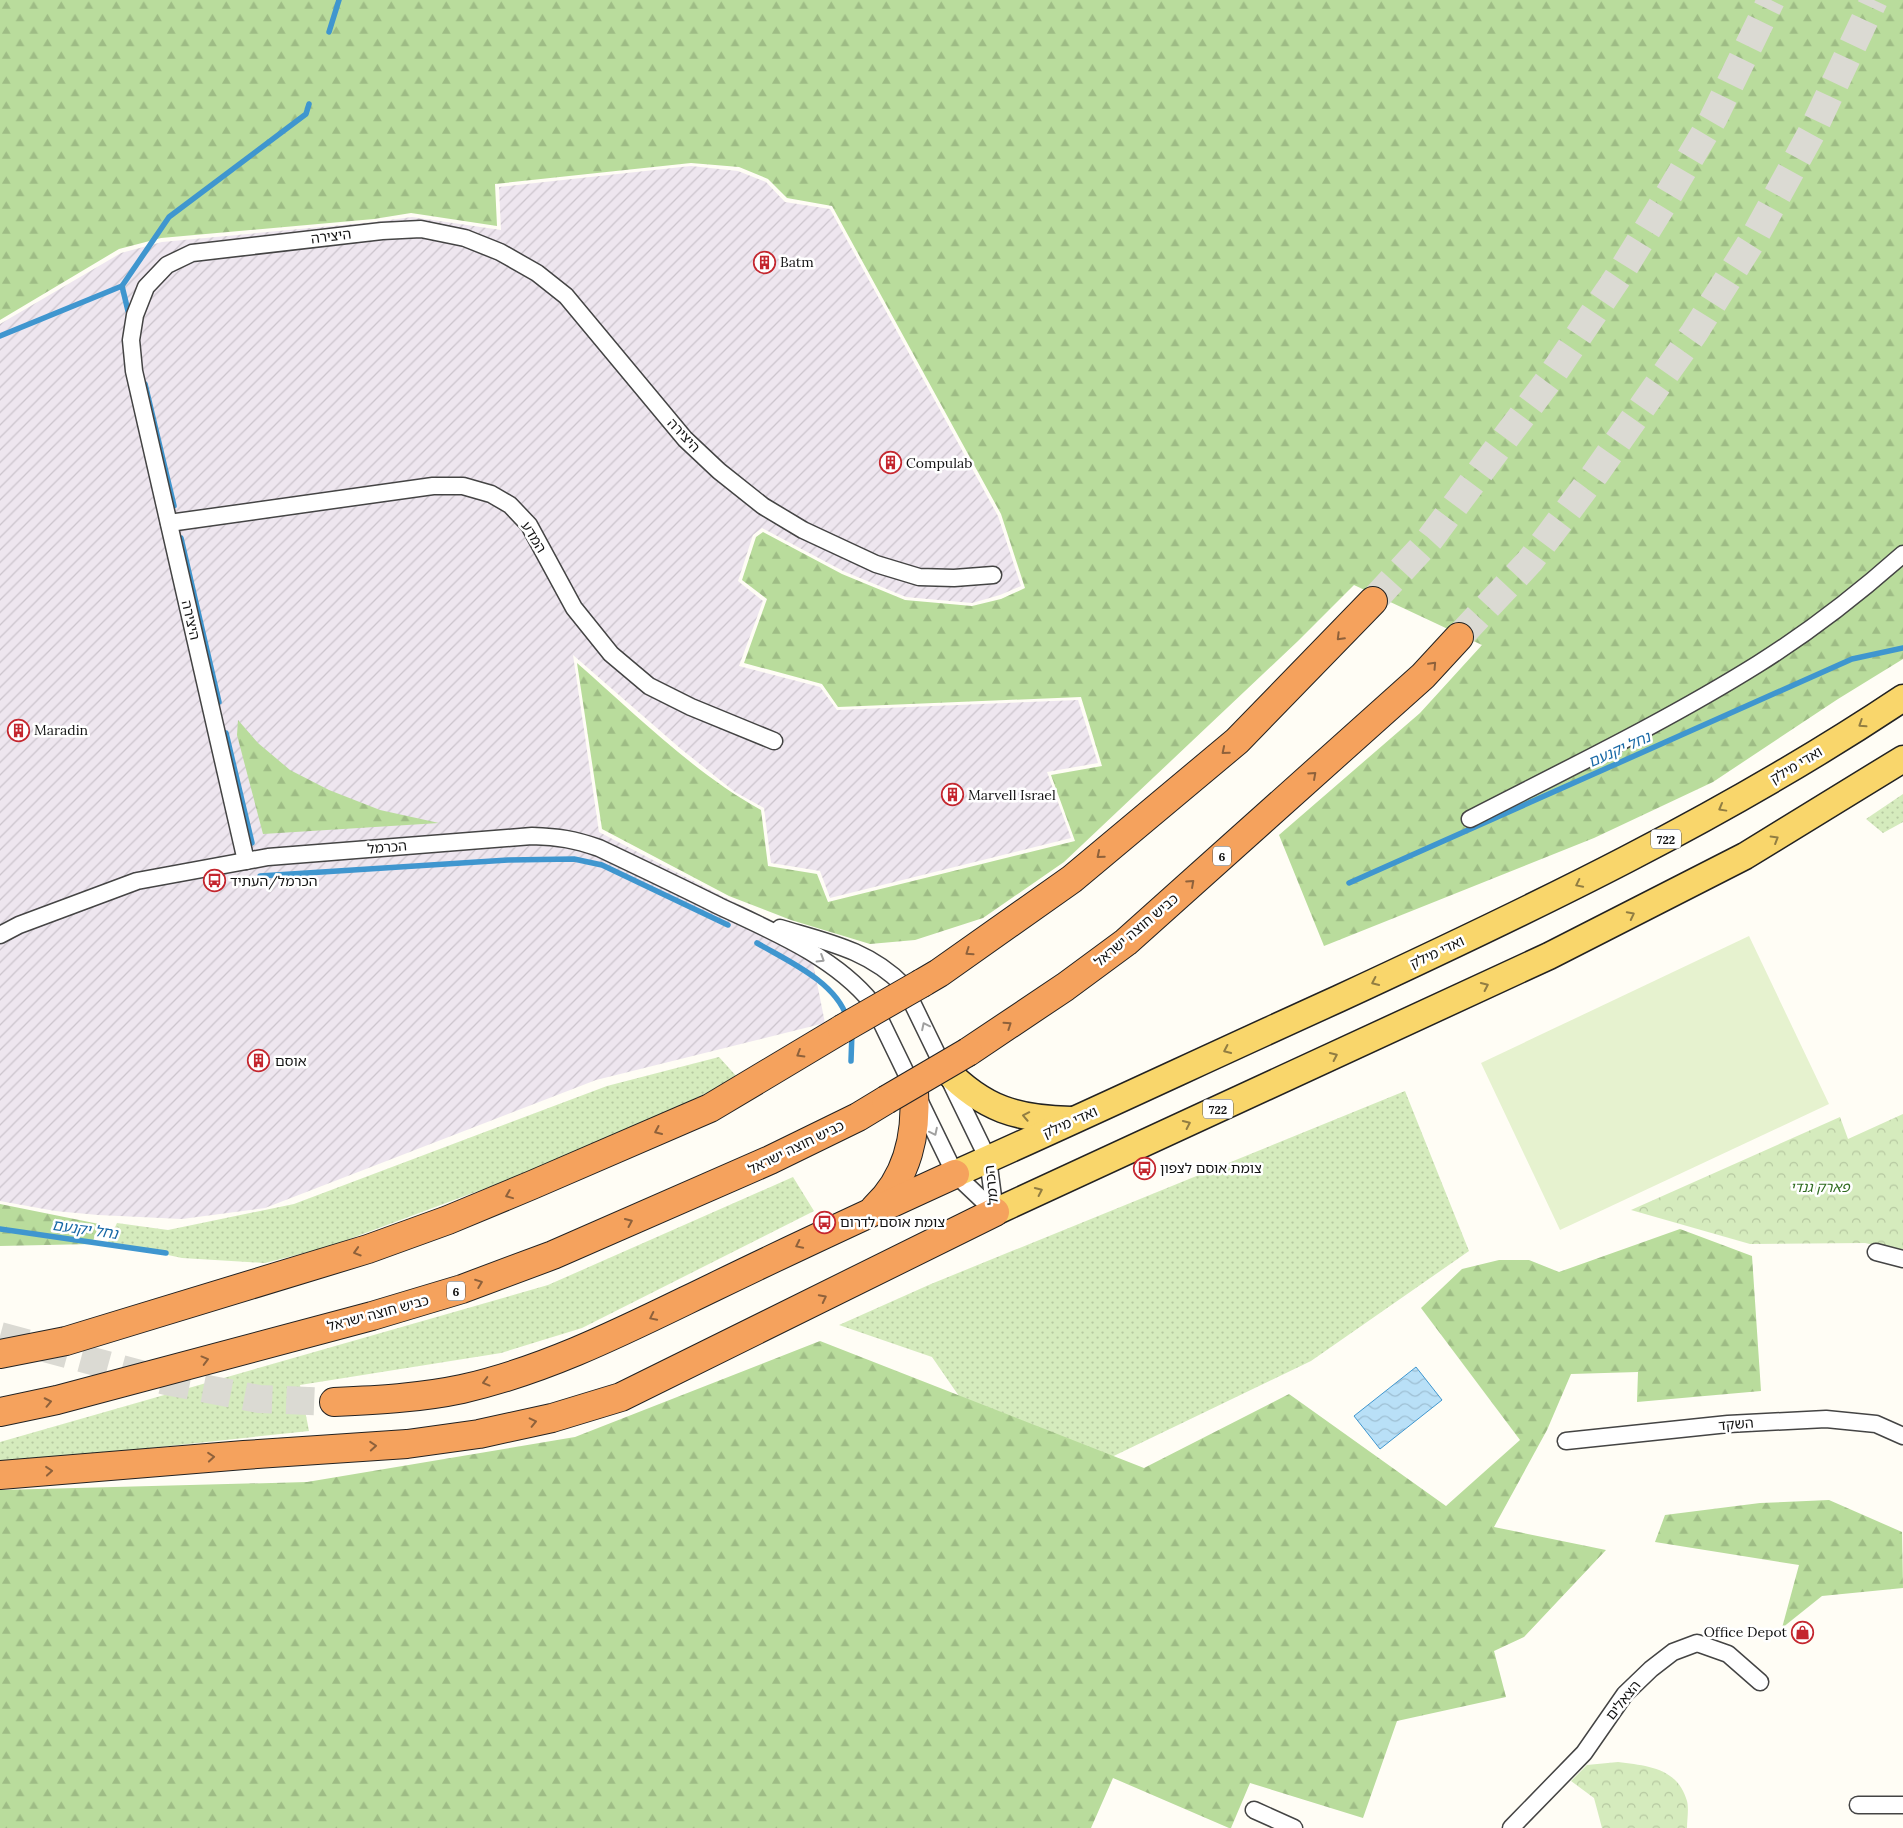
<svg xmlns="http://www.w3.org/2000/svg" width="1903" height="1828" font-family="Lora,'Noto Sans Hebrew',serif">
<style>
.industrial{fill:url(#industrial-furrows)}
.grass{fill:url(#grass-dots)}
.forest{fill:url(#forest-firs)}
.park{fill:url(#park-crowns)}
.pitch{fill:#e6f2cf}
.water{fill:url(#water-waves);stroke:#3f96cf}
.lines{fill:none;stroke-linecap:round;stroke-linejoin:round}
.stream{stroke:#3f96cf;stroke-width:5.5}
.motorway-tunnel{stroke:#dbdad3;stroke-width:28;stroke-dasharray:28 14;stroke-linecap:butt}
.minor-casing{stroke:#444;stroke-width:19}
.primary-casing{stroke:#222;stroke-width:29}
.motorway-casing{stroke:#222;stroke-width:30}
.minor{stroke:#fff;stroke-width:16}
.primary{stroke:#f9d66b;stroke-width:26}
.motorway{stroke:#f5a25d;stroke-width:28}
.motorway-bridge-casing{stroke:#222;stroke-width:30;stroke-linecap:butt}
.motorway-bridge{stroke:#f5a25d;stroke-width:28}
.oneway{stroke:#8e613b}
.oneway2{stroke:#917d42}
.oneway3{stroke:#a0a0a0}
.labels{text-anchor:middle;dominant-baseline:central;stroke-width:5;stroke-linejoin:round;paint-order:stroke}
.shield{fill:#fff;stroke:#585858;stroke-width:1}
.shield-label{font-size:12px;font-weight:bold;fill:#111}
.street-label{font-size:14px;fill:#111;stroke:#fff}
.poi-label{font-size:14px;fill:#111;stroke:#fff;text-anchor:start}
.park-label{font-size:14px;font-style:italic;fill:#2f6b1f;stroke:#fff}
.water-label{font-size:15px;font-style:italic;fill:#1768a6;stroke:#fff}
</style>
<defs>
<pattern id="industrial-furrows" width="10" height="10" patternUnits="userSpaceOnUse" patternTransform="scale(1.25)"><rect width="10" height="10" fill="#eee6ef"/><path d="M-1 1l2-2M0 10L10 0M9 11l2-2" fill="none" stroke="#cbc4cc"/></pattern>
<pattern id="grass-dots" width="8" height="8" patternUnits="userSpaceOnUse" patternTransform="scale(1.25)"><rect width="8" height="8" fill="#d5ebbd"/><path d="M2 2h.1M6 6h.1" fill="none" stroke="#b6c8a1" stroke-width="1.8" stroke-linecap="round"/></pattern>
<pattern id="forest-firs" width="22" height="20" patternUnits="userSpaceOnUse" patternTransform="scale(1.25)"><rect width="22" height="20" fill="#b9dc9c"/><path d="M5 1l3.5 6h-7zM16 11l3.5 6h-7z" fill="#9ebc85"/></pattern>
<pattern id="park-crowns" width="20" height="18" patternUnits="userSpaceOnUse" patternTransform="scale(1.25)"><rect width="20" height="18" fill="#d5ebbd"/><path d="M2 6a3 3 0 1 1 6 0M12 15a3 3 0 1 1 6 0" fill="none" stroke="#b6c8a1"/></pattern>
<pattern id="water-waves" width="16" height="10" patternUnits="userSpaceOnUse" patternTransform="scale(1.25)"><rect width="16" height="10" fill="#b9e0f7"/><path d="M0 5q4-4 8 0t8 0" fill="none" stroke="#9ebfd3"/></pattern>
</defs>
<rect width="100%" height="100%" fill="#fffdf5"/>
<path class="industrial" d="M691,166l47,5 28,11 19,20 45,7 168,307 23,70 -21,9 -28,8 -66,-6 -63,-26 -81,-43 -9,7 -15,46 25,20 -24,65 81,21 17,23 241,-10 20,63 -51,9 24,66 -241,60 -10,-27 -49,-8 -7,-55 -29,-16 -54,-43 -108,-94 26,177 129,67 80,39 17,85 -229,57 -331,128 -83,11 -84,-4 -43,-4 -55,-10v-877l121,-71 41,-11 212,-20 38,-5 89,13 -2,-43z"/>
<g class="grass">
<path d="M1903,794v28l-20,11 -17,-14z"/>
<path d="M719,1057l19,21 -128,61 -113,45 -169,63 -63,16 -83,-5 -74,-16 9,-19 51,7 126,-26 313,-118z"/>
<path d="M1405,1091l64,160 -158,110 -216,104 -114,-37 -49,-71 -93,-32 92,-41z"/>
<path d="M793,1177l21,34 -232,117 -81,25 -201,32 9,46 -309,33v-22l548,-157z"/>
</g>
<g class="forest">
<path d="M0,0h1903v659l-65,40 -125,83 -119,56 -270,108 -45,-111 141,-122 62,-68 -128,-60 -56,56 -234,221 -81,56 -68,22 -45,4 -79,-24 -62,-24 -127,-67 -25,-166c57,50 117,110 184,147l7,56 49,8 11,28 247,-61 -24,-66 51,-9 -21,-69 -243,10 -16,-23 -78,-21 23,-64 -25,-19 14,-43 7,-5 79,42 63,26 67,6 29,-7 24,-11 -24,-74 -169,-308 -45,-8 -19,-19 -29,-12 -48,-4 -196,21 2,42 -86,-13 -37,6 -213,19 -42,11 -119,71z"/>
<path d="M238,720l20,23 32,27 39,20 51,20 59,13 -176,11 -26,-99z"/>
<path d="M0,1204l99,20 -7,20 -92,2z"/>
<path d="M1680,1229l72,27 9,135 -124,11 1,-30 -67,2 -24,56 -53,97 112,23 -82,87 -30,14 12,46 -109,24 -34,97 -113,-35 -19,45h-2l-116,-50 -22,50h-1091v-338l307,-8 268,-45 245,-96 324,127 145,-74 157,112 74,-66 -99,-132 41,-39 37,-9h30l30,12z"/>
<path d="M1829,1500l73,32 1,56 -81,8 -40,32 17,-63 -144,-23 10,-27 95,-12z"/>
</g>
<g class="park">
<path d="M1903,1114v137l-38,-8 -115,1 -119,-34 209,-93 8,22z"/>
<path d="M1618,1762c29,4 59,5 69,39 2,8 0,19 0,27h-85l-8,-30 -23,-17 16,-16z"/>
</g>
<path class="pitch" d="M1749,936l80,168 -269,126 -79,-167z"/>
<path class="water" d="M1416,1367l26,33 -62,49 -26,-33z"/>
<g class="lines">
<g class="stream">
<path d="M329,32l10,-32"/>
<path d="M128,311l-6,-25 47,-69 137,-103 3,-10"/>
<path d="M0,336l122,-50"/>
<path d="M145,384l29,122"/>
<path d="M181,538l38,164"/>
<path d="M226,733l26,110"/>
<path d="M260,876l248,-16 66,-1 28,6 126,60"/>
<path d="M1349,883l503,-224 51,-11"/>
<path d="M757,943c31,18 79,39 90,75"/>
<path d="M851,1061l1,-29"/>
<path d="M0,1229l166,24"/>
</g>
<g class="motorway-tunnel">
<path d="M1373,601l57,-62 118,-158 72,-107 46,-75 47,-80 58,-119"/>
<path d="M1459,637l71,-76 63,-84 101,-144 61,-97 57,-104 62,-132"/>
<path d="M0,1336l166,45 93,18 75,3"/>
</g>
<defs>
<g id="minor">
<path d="M169,523l264,-37h30l28,8 19,11 19,20 45,83 37,46 38,32 42,21 83,34"/>
<path d="M1470,819c97,-50 195,-97 288,-155 51,-32 100,-70 145,-110"/>
<path d="M246,861l-112,-490 -3,-31 4,-25 11,-28 21,-22 25,-12 190,-22 39,-2 44,9 35,14 37,21 29,23 119,143 34,32 44,35 40,24 73,34 43,13 35,1 39,-3"/>
<path d="M780,928c47,14 89,22 124,58l84,173 7,53"/>
<path d="M0,935l19,-10 118,-44 131,-24 264,-21c27,1 41,3 67,12 40,19 80,38 120,58 53,25 116,51 153,97l83,171 40,38"/>
<path d="M1876,1252l27,7"/>
<path d="M1566,1441l162,-17 98,-5 50,5 27,12"/>
<path d="M1858,1805h45"/>
<path d="M1254,1810l40,18"/>
<path d="M1511,1828l73,-75 41,-59 26,-25 22,-17 24,-9 31,11 32,28"/>
</g>
<g id="primary">
<path d="M946,1070c38,39 71,49 125,50"/>
<path d="M955,1174c128,-57 255,-117 383,-175 194,-90 387,-182 565,-301"/>
<path d="M995,1212l554,-256 196,-100 158,-97"/>
</g>
<g id="motorway">
<path d="M922,983l17,-10 133,-94 165,-138 136,-140"/>
<path d="M968,1052l97,-65 61,-45 297,-266 36,-39"/>
<path d="M875,1208c33,-31 42,-75 39,-118"/>
<path d="M0,1354l66,-13 302,-92 80,-29 84,-35 178,-77 132,-79"/>
<path d="M334,1402c43,-2 86,-4 128,-13 89,-20 171,-63 252,-102 80,-39 160,-76 241,-113"/>
<path d="M0,1412l57,-12 315,-84 90,-27 91,-34 217,-95 88,-43 28,-17"/>
<path d="M0,1475l244,-20 163,-11 72,-10 73,-16 69,-21 374,-185"/>
</g>
</defs>
<use href="#minor" class="minor-casing"/>
<use href="#primary" class="primary-casing"/>
<use href="#motorway" class="motorway-casing"/>
<use href="#minor" class="minor"/>
<use href="#primary" class="primary"/>
<use href="#motorway" class="motorway"/>
<defs>
<g id="motorway-bridge">
<path d="M842,1029l80,-46"/>
<path d="M886,1100l82,-48"/>
</g>
</defs>
<use href="#motorway-bridge" class="motorway-bridge-casing"/>
<use href="#motorway-bridge" class="motorway-bridge"/>
</g>
<defs><path id="oneway-chevron" d="M-2-3.5L2.5 0L-2 3.5" fill="none" stroke-width="1.6" stroke-linecap="round" stroke-linejoin="round" transform="scale(1.25)"/></defs>
<g class="oneway">
<use href="#oneway-chevron" transform="translate(1340 637) rotate(135)"/>
<use href="#oneway-chevron" transform="translate(1433 665) rotate(-47)"/>
<use href="#oneway-chevron" transform="translate(1225 751) rotate(140)"/>
<use href="#oneway-chevron" transform="translate(1313 775) rotate(-42)"/>
<use href="#oneway-chevron" transform="translate(1100 855) rotate(140)"/>
<use href="#oneway-chevron" transform="translate(1191 883) rotate(-42)"/>
<use href="#oneway-chevron" transform="translate(969 952) rotate(145)"/>
<use href="#oneway-chevron" transform="translate(1008 1025) rotate(-34)"/>
<use href="#oneway-chevron" transform="translate(800 1054) rotate(149)"/>
<use href="#oneway-chevron" transform="translate(658 1131) rotate(156)"/>
<use href="#oneway-chevron" transform="translate(509 1195) rotate(158)"/>
<use href="#oneway-chevron" transform="translate(629 1222) rotate(-24)"/>
<use href="#oneway-chevron" transform="translate(799 1245) rotate(154)"/>
<use href="#oneway-chevron" transform="translate(357 1252) rotate(163)"/>
<use href="#oneway-chevron" transform="translate(479 1283) rotate(-21)"/>
<use href="#oneway-chevron" transform="translate(823 1298) rotate(-27)"/>
<use href="#oneway-chevron" transform="translate(653 1317) rotate(154)"/>
<use href="#oneway-chevron" transform="translate(205 1360) rotate(-15)"/>
<use href="#oneway-chevron" transform="translate(486 1382) rotate(165)"/>
<use href="#oneway-chevron" transform="translate(48 1402) rotate(-12)"/>
<use href="#oneway-chevron" transform="translate(533 1422) rotate(-13)"/>
<use href="#oneway-chevron" transform="translate(373 1446) rotate(-4)"/>
<use href="#oneway-chevron" transform="translate(211 1457) rotate(-5)"/>
<use href="#oneway-chevron" transform="translate(49 1471) rotate(-5)"/>
</g>
<g class="oneway2">
<use href="#oneway-chevron" transform="translate(1862 724) rotate(147)"/>
<use href="#oneway-chevron" transform="translate(1722 808) rotate(151)"/>
<use href="#oneway-chevron" transform="translate(1775 839) rotate(-31)"/>
<use href="#oneway-chevron" transform="translate(1579 884) rotate(154)"/>
<use href="#oneway-chevron" transform="translate(1631 915) rotate(-27)"/>
<use href="#oneway-chevron" transform="translate(1375 982) rotate(155)"/>
<use href="#oneway-chevron" transform="translate(1485 986) rotate(-25)"/>
<use href="#oneway-chevron" transform="translate(1227 1050) rotate(155)"/>
<use href="#oneway-chevron" transform="translate(1334 1056) rotate(-25)"/>
<use href="#oneway-chevron" transform="translate(1026 1116) rotate(-169)"/>
<use href="#oneway-chevron" transform="translate(1187 1124) rotate(-25)"/>
<use href="#oneway-chevron" transform="translate(1039 1191) rotate(-25)"/>
</g>
<g class="oneway3">
<use href="#oneway-chevron" transform="translate(821 959) rotate(32)"/>
<use href="#oneway-chevron" transform="translate(925 1026) rotate(-116)"/>
<use href="#oneway-chevron" transform="translate(934 1132) rotate(64)"/>
</g>
<defs>
<symbol id="building-ring" viewBox="-11 -11 22 22"><circle r="9.5" fill="#fff" stroke="#c4262e" stroke-width="1.5"/><path d="M-4-6H4V6H1V3H-1V6H-4ZM-2.5-4.3h1.7v1.8h-1.7ZM.8-4.3h1.7v1.8H.8ZM-2.5-1h1.7V.8h-1.7ZM.8-1h1.7V.8H.8Z" fill="#c4262e"/></symbol>
<symbol id="bus-ring" viewBox="-11 -11 22 22"><circle r="9.5" fill="#fff" stroke="#c4262e" stroke-width="1.5"/><path d="M-5-6H5V4H4V6H2V4H-2V6H-4V4H-5ZM-3.5-4V0h7V-4ZM-3.5 1.2v1.5H-2V1.2ZM2 1.2v1.5H3.5V1.2Z" fill="#c4262e"/></symbol>
<symbol id="shop-ring" viewBox="-11 -11 22 22"><circle r="9.5" fill="#fff" stroke="#c4262e" stroke-width="1.5"/><path d="M-5-2.5h2.3a2.7 3.5 0 0 1 5.4 0H5L5.5 6h-11ZM-1.5-2.5h3a1.5 2.3 0 0 0-3 0Z" fill="#c4262e"/></symbol>
</defs>
<g fill-rule="evenodd">
<use href="#building-ring" x="752" y="250" width="25" height="25"/>
<use href="#building-ring" x="878" y="450" width="25" height="25"/>
<use href="#building-ring" x="6" y="718" width="25" height="25"/>
<use href="#building-ring" x="940" y="782" width="25" height="25"/>
<use href="#bus-ring" x="202" y="868" width="25" height="25"/>
<use href="#building-ring" x="246" y="1048" width="25" height="25"/>
<use href="#bus-ring" x="1132" y="1156" width="25" height="25"/>
<use href="#bus-ring" x="812" y="1210" width="25" height="25"/>
<use href="#shop-ring" x="1790" y="1620" width="25" height="25"/>
</g>
<g class="labels">
<g class="shield">
<rect x="1651" y="829.5" width="30" height="19" rx="4"/>
<rect x="1213" y="846.5" width="18" height="19" rx="4"/>
<rect x="1203" y="1099.5" width="30" height="19" rx="4"/>
<rect x="447" y="1281.5" width="18" height="19" rx="4"/>
</g>
<g class="shield-label">
<text x="1666" y="839">722</text>
<text x="1222" y="856">6</text>
<text x="1218" y="1109">722</text>
<text x="456" y="1291">6</text>
</g>
<g class="street-label">
<text transform="translate(331 236) rotate(-7)">היצירה</text>
<text transform="translate(684 435) rotate(47)">היצירה</text>
<text transform="translate(534 537) rotate(58)">המדע</text>
<text transform="translate(191 620) rotate(77)">היצירה</text>
<text transform="translate(1796 765) rotate(-31)">ואדי מילק</text>
<text transform="translate(387 847) rotate(-5)">הכרמל</text>
<text transform="translate(1136 930) rotate(-40)">כביש חוצה ישראל</text>
<text transform="translate(1437 952) rotate(-25)">ואדי מילק</text>
<text transform="translate(1070 1122) rotate(-24)">ואדי מילק</text>
<text transform="translate(796 1147) rotate(-26)">כביש חוצה ישראל</text>
<text transform="translate(991 1185) rotate(-96)">הכרמל</text>
<text transform="translate(378 1313) rotate(-15)">כביש חוצה ישראל</text>
<text transform="translate(1736 1424) rotate(-5)">השקד</text>
<text transform="translate(1623 1700) rotate(-51)">הצאלים</text>
</g>
<g class="poi-label">
<text x="780" y="262">Batm</text>
<text x="906" y="463">Compulab</text>
<text x="34" y="730">Maradin</text>
<text x="968" y="795">Marvell Israel</text>
<text x="230" y="881">הכרמל/העתיד</text>
<text x="275" y="1061">אוסם</text>
<text x="1160" y="1168">צומת אוסם לצפון</text>
<text x="840" y="1222">צומת אוסם לדרום</text>
<text x="1787" y="1632" text-anchor="end">Office Depot</text>
</g>
<g class="park-label">
<text x="1820" y="1187">פארק גנדי</text>
</g>
<g class="water-label">
<text transform="translate(1619 749) rotate(-24)">נחל יקנעם</text>
<text transform="translate(85 1229) rotate(8)">נחל יקנעם</text>
</g>
</g>
</svg>
